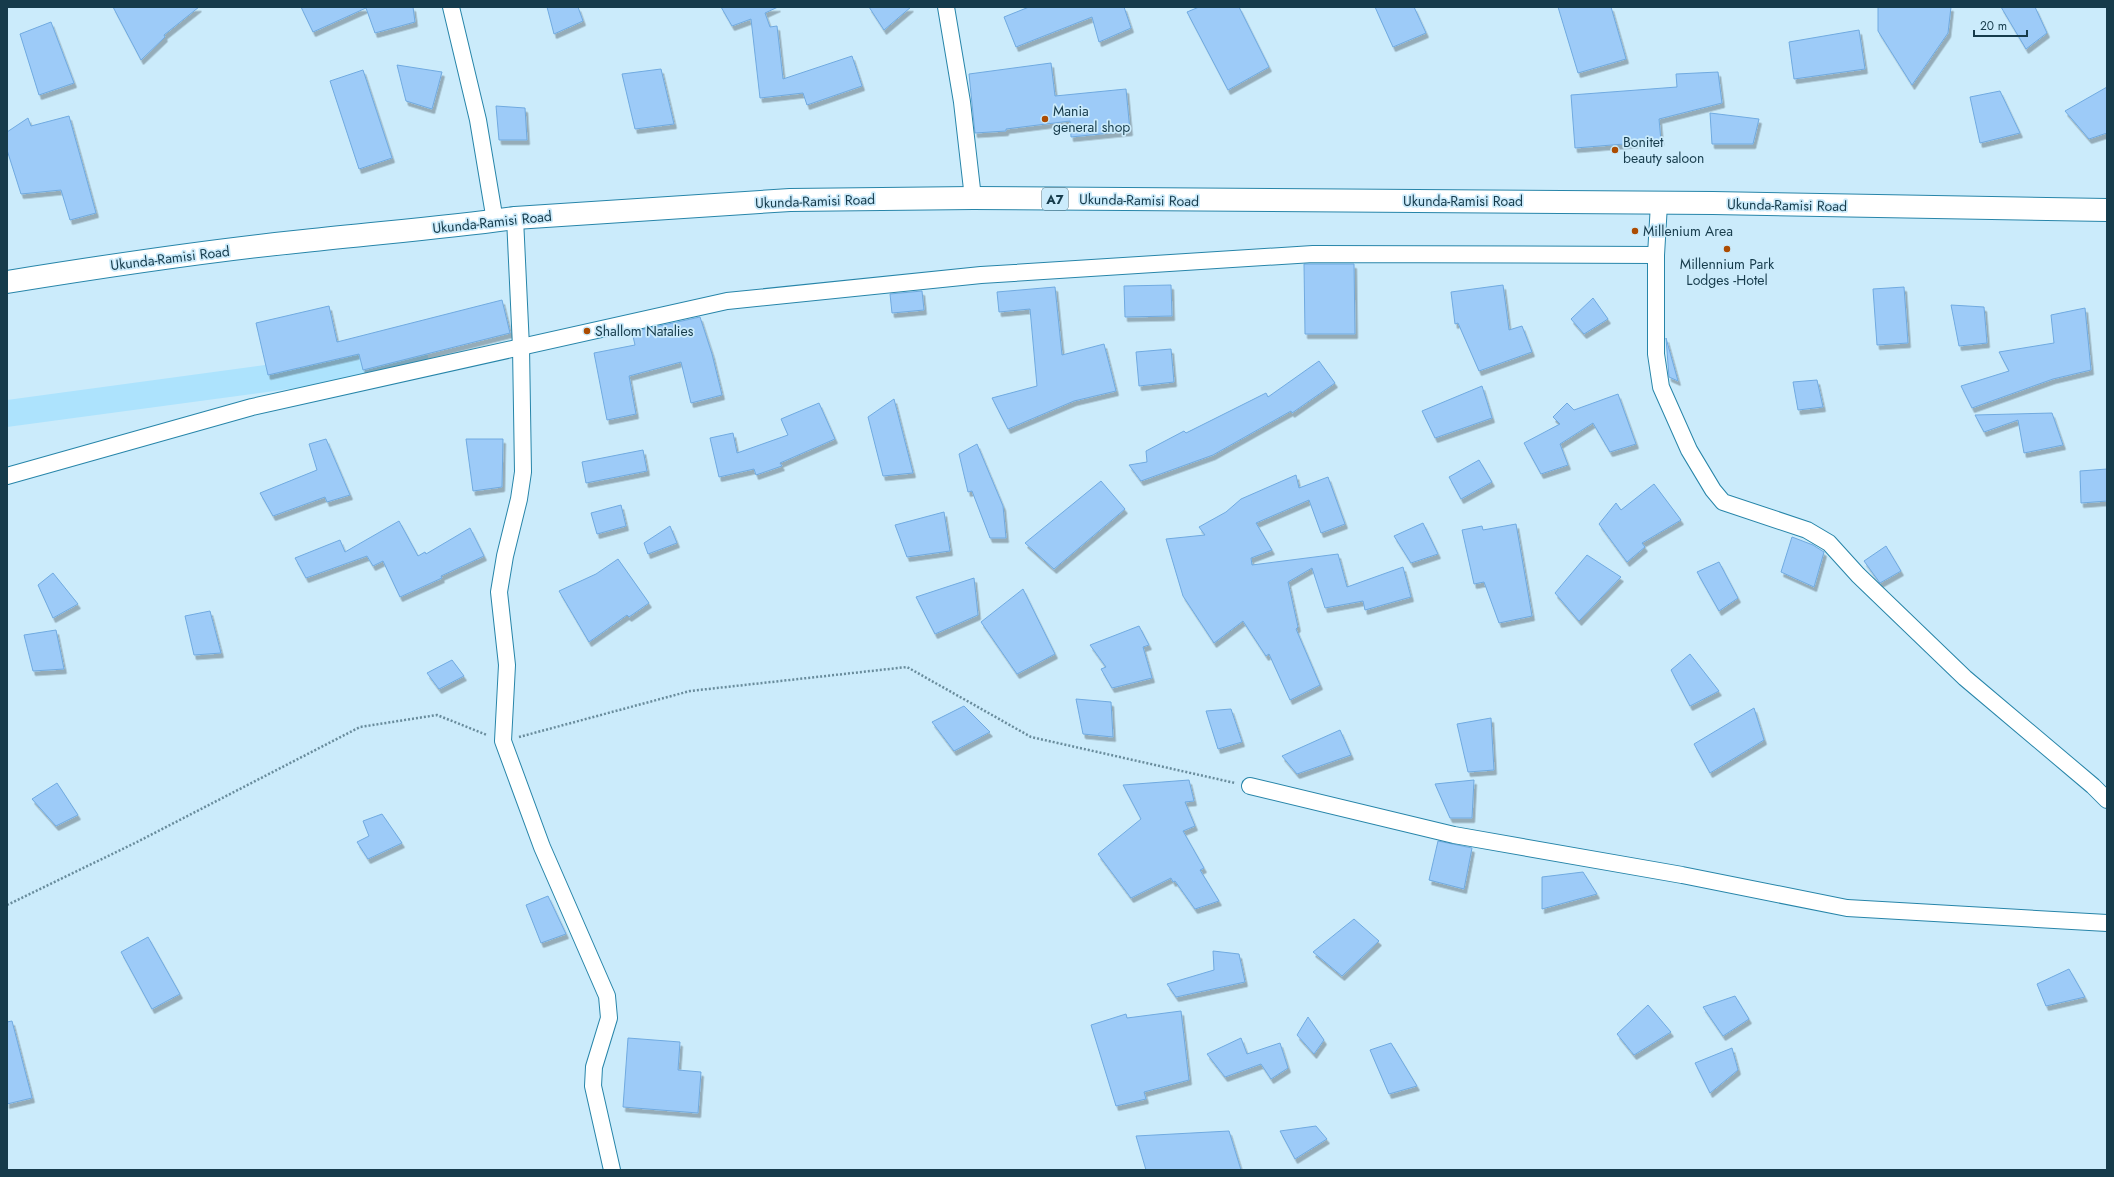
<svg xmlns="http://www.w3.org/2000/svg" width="2114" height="1177" font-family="Jost,sans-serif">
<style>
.built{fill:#ade3fd}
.building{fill:#9dcbf8;stroke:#70aae0;filter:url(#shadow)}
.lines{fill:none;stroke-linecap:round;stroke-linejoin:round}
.minor-casing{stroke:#2785a9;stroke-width:18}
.trunk-casing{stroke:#2785a9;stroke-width:24}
.path{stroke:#698c9c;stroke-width:2.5;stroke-dasharray:2 2;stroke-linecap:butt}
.minor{stroke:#fff;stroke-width:16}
.trunk{stroke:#fff;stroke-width:22}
.poi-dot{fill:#ac4c02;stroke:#cbebfb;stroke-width:1.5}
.labels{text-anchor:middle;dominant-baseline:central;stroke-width:3.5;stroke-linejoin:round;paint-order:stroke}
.shield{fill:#cbebfb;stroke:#4c7080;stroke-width:1}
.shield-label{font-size:13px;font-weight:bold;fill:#163b4b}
.poi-label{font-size:14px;fill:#163b4b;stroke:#cbebfb;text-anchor:start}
.street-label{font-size:14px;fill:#163b4b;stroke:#cbebfb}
</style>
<defs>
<filter id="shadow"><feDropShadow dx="2.5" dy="4.5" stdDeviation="0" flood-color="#0004"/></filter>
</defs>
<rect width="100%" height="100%" fill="#cbebfb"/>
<path class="built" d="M426,343l4,27 -423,57v-27z"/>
<g class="building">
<path d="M113,7h86l-35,28 1,2 -24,23z"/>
<path d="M301,7h112l2,15 -40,11 -9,-25 -53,24z"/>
<path d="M547,7h31l5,14 -29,13z"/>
<path d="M721,7h57l-13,6 5,14 7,-1 6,53 69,-23 10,30 -55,19 -4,-12 -43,5 -9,-79 -19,7z"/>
<path d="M869,7h42l-27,23z"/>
<path d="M1029,7h95l7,21 -32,14 -7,-25 -76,30 -12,-30z"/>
<path d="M1199,7h40l30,60 -41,23 -41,-78z"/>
<path d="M1375,7h39l12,26 -33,14z"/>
<path d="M1558,7h53l15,52 -48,14z"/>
<path d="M1878,7h73l-3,26 -36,52 -34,-54z"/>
<path d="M2001,7h34l12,26 -21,16z"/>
<path d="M51,22l23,61 -35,12 -19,-61z"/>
<path d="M1859,30l6,39 -71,10 -5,-37z"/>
<path d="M1051,63l4,33 71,-7 4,42 -59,6 -1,-16 -64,8v2l-31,2 -6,-59z"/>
<path d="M397,65l45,7 -10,37 -26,-8z"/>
<path d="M661,69l13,55 -39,5 -13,-55z"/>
<path d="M363,70l29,88 -33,11 -29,-88z"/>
<path d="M1718,72l4,31 -63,16 2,22 -86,7 -4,-53 106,-8 -1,-13z"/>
<path d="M2107,87v46l-18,6 -24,-28z"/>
<path d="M2000,91l20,42 -40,10 -10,-46z"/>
<path d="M496,106l29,2 2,32h-28z"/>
<path d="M1710,113l49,6 -6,25h-41z"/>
<path d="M69,116l27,97 -26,7 -9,-30 -40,4 -14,-44v-18l21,-14 3,8z"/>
<path d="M1304,264h50l1,70h-50z"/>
<path d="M1171,285l1,31 -47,1 -1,-31z"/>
<path d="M1503,285l6,45 13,-4 10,26 -53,19 -21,-48 -3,1 -4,-32z"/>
<path d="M1055,287l7,68 42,-11 12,47 -42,10 -66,28 -16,-31 45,-12 -7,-77 -31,3 -2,-20z"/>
<path d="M1904,287l4,56 -31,2 -4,-56z"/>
<path d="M922,291l2,19 -32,3 -2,-19z"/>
<path d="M1593,298l15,21 -24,15 -13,-15z"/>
<path d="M502,300l8,33 -147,37 -4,-16 -91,21 -12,-52 73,-17 8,36z"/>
<path d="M1951,305l33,2 3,36 -28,3z"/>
<path d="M2085,308l6,62 -38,9 -81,29 -11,-22 48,-15 -10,-19 55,-9 -3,-28z"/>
<path d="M700,317l12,37 10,41 -31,8 -10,-41 -52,14 7,38 -29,6 -13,-67 41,-8 -3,-13z"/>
<path d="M1666,338l12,43 -9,-4z"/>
<path d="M1171,349l3,33 -35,4 -3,-34z"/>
<path d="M1319,361l16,22 -43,30 -1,-2 -78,44 -72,26 -12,-16 18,-3 -1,-11 38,-20 2,2 80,-40 2,4z"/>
<path d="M1817,380l6,27 -25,3 -5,-28z"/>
<path d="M1482,386l10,32 -57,20 -13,-27z"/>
<path d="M1618,394l18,50 -26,8 -17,-29 -33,21 8,21 -27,9 -17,-31 36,-19 -7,-7 14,-14 7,7z"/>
<path d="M894,399l19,74 -30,3 -15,-59z"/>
<path d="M819,403l16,36 -55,24 2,3 -26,9 -2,-6 -35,8 -9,-39 23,-5 4,20 51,-18 -7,-16z"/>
<path d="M2052,413l11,32 -39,8 -6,-33 -34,12 -9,-17z"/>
<path d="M326,439l24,56 -23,7 -2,-5 -52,19 -13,-23 57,-23 -8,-26z"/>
<path d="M466,439h37l-1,48 -29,4z"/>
<path d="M977,444l26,62 3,32h-16l-18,-47 -4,1 -9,-38z"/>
<path d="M643,450l4,21 -61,12 -4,-21z"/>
<path d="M1479,460l13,22 -31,17 -12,-22z"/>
<path d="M2107,469v32l-26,2 -1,-32z"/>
<path d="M1296,475l3,13 29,-11 17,47 -24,9 -12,-33 -53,23 16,27 -21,8 1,7 86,-11 9,33 56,-20 8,30 -46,13 -2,-9 -38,7 -13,-40 -24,14 10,45 -2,2 24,56 -30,15 -21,-46 -3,2 -23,-35 -29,22 -31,-47 -17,-57 39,-4 -6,-8 27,-15 15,-13z"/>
<path d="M1101,481l24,28 -71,60 -29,-26z"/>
<path d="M1654,484l27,36 -39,23 3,4 -18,15 -28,-38 17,-21 5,7z"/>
<path d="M621,505l5,21 -29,8 -6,-21z"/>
<path d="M944,512l6,39 -43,6 -12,-32z"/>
<path d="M399,521l19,35 7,-4 1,2 44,-26 14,28 -43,20 1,2 -42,19 -17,-36 -10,5 -6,-10 -61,22 -11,-20 45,-18 5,12z"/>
<path d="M1423,523l15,31 -27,9 -17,-27z"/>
<path d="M1516,524l16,92 -33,7 -15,-41 -10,2 -12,-54 20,-4 1,4z"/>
<path d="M670,526l7,17 -29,11 -4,-11z"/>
<path d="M1792,537l21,8 11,7 -10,35 -33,-15z"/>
<path d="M1886,546l15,25 -21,12 -16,-22z"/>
<path d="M1587,555l34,22 -42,44 -24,-28z"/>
<path d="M618,559l31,44 -20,14 -2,-2 -38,27 -30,-51 37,-17z"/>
<path d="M1719,562l19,36 -19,13 -22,-39z"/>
<path d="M53,573l25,31 -25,14 -15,-33z"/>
<path d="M974,578l4,37 -43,19 -19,-37z"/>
<path d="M1023,589l32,65 -38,20 -36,-52z"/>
<path d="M210,611l11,42 -27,2 -9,-39z"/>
<path d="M1139,626l10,19 -6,2 9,31 -40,10 -11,-19 5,-2 -16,-22z"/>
<path d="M56,630l8,39 -31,2 -9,-36z"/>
<path d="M1690,654l29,37 -29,15 -19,-36z"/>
<path d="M452,660l12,16 -25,13 -12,-16z"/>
<path d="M1076,699l35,3 2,35 -30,-3z"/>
<path d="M964,706l26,26 -36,19 -22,-29z"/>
<path d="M1754,708l10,32 -54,33 -16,-29z"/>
<path d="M1231,709l11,33 -24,7 -12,-38z"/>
<path d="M1491,718l3,52 -26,2 -11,-48z"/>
<path d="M1340,730l11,25 -54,19 -15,-18z"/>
<path d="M1189,780l5,21 -9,1 10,24 -12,5 21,37 -4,2 19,31 -24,8 -20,-28 -2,1 -2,-4 -40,20 -33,-44 43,-35 -18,-34z"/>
<path d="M1474,780l-2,38h-22l-15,-34z"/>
<path d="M57,783l21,32 -22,11 -24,-27z"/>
<path d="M382,814l20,29 -34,16 -11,-17 12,-6 -6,-15z"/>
<path d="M1438,841l34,7 -8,41 -35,-9z"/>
<path d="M1583,872l14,22 -55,15v-32z"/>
<path d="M548,896l18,38 -25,9 -15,-38z"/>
<path d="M1354,919l25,22 -37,35 -29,-24z"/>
<path d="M148,937l32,57 -28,15 -31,-57z"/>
<path d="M1213,951l26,3 6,28 -69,15 -9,-13 47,-14z"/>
<path d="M2069,969l16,28 -39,9 -9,-22z"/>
<path d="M1735,996l14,23 -26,17 -20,-29z"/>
<path d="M1648,1005l23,27 -37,23 -17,-21z"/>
<path d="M1181,1011l8,69 -45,12 2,7 -30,7 -25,-81 35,-11 1,4z"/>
<path d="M1308,1017l16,23 -10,14 -17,-19z"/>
<path d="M12,1021l20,77 -25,6v-82z"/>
<path d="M628,1038l52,4 -2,28 23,2 -3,41 -75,-6z"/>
<path d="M1241,1038l6,16 33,-11 8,25 -17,11 -10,-15 -36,13 -18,-23z"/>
<path d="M1391,1043l26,43 -28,8 -19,-44z"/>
<path d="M1732,1048l6,22 -28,23 -15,-30z"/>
<path d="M1316,1126l11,13 -32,20 -15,-28z"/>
<path d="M1229,1131l12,39h-95l-10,-34z"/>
</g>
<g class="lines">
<defs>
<g id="minor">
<path d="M451,7l27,113 17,101"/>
<path d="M946,7l16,95 11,96"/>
<path d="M515,218l6,129 2,125 -4,27 -14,57 -6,36 8,73 -4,76 39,106 65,149 2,22 -15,49 -1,19 19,84"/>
<path d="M1656,255v99l5,33 28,63 24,40 10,12 84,28 22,13 29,32 107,103 128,108 14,14"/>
<path d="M7,476l245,-69 475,-106 254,-26 332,-21 343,1 3,-51"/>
<path d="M1250,786l204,49 228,40 165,33 260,15"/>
</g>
<path id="trunk" d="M7,282c99,-16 198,-31 297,-41 71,-8 141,-13 211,-23l275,-18 183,-2 740,5 394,7"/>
</defs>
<use href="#minor" class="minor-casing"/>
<use href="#trunk" class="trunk-casing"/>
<g class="path">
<path d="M519,737l171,-46 217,-24 124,70 204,46"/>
<path d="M7,905l132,-64 221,-114 77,-12 50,20"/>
</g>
<use href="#minor" class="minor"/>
<use href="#trunk" class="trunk"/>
</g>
<g class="poi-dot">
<circle cx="1045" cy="119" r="4"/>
<circle cx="1615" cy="150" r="4"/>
<circle cx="1635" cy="231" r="4"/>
<circle cx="1727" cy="249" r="4"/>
<circle cx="587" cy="331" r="4"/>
</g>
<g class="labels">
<rect class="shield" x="1042" y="188" width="26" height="22" rx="3"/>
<g class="shield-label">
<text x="1055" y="199">A7</text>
</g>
<g class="poi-label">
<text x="1053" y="111">Mania<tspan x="1053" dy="16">general shop</tspan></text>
<text x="1623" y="142">Bonitet<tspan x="1623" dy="16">beauty saloon</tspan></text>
<text x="1643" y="231">Millenium Area</text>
<text x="1727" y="264" text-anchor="middle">Millennium Park<tspan x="1727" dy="16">Lodges -Hotel</tspan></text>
<text x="595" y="331">Shallom Natalies</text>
</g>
<g class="street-label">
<text transform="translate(1139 200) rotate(1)">Ukunda-Ramisi Road</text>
<text transform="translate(815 201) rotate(-2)">Ukunda-Ramisi Road</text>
<text x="1463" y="201">Ukunda-Ramisi Road</text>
<text transform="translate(1787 205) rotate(1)">Ukunda-Ramisi Road</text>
<text transform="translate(492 222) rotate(-6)">Ukunda-Ramisi Road</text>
<text transform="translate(170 258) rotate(-7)">Ukunda-Ramisi Road</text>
</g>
</g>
<rect width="2114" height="1177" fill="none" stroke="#163b4b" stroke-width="16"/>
<path d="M1974 30v6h53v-6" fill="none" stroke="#163b4b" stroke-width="2"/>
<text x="1980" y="30" font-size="12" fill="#163b4b" stroke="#cbebfb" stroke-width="3" paint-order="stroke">20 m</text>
</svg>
